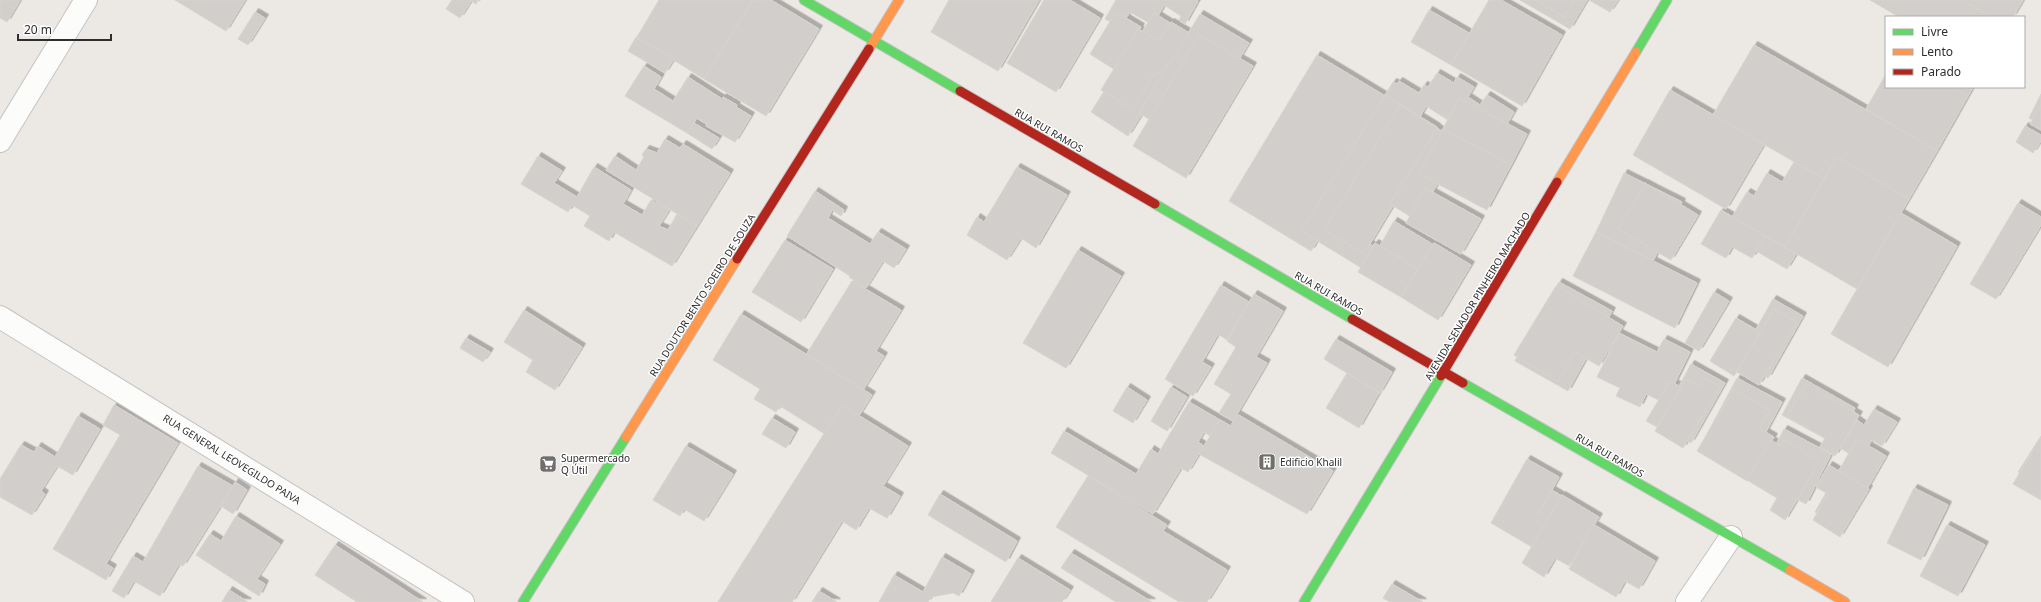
<svg xmlns="http://www.w3.org/2000/svg" width="2041" height="602" font-family="'Noto Sans',sans-serif">
<style>
.building{fill:#d1cecb;stroke:#d7d4d0;filter:url(#shadow)}
.lines{fill:none;stroke-linecap:round;stroke-linejoin:round}
.street-casing{stroke:#c5c4c5;stroke-width:24}
.fast-casing{stroke:#c5c4c5;stroke-width:11}
.slow-casing{stroke:#c5c4c5;stroke-width:11}
.jam-casing{stroke:#c5c4c5;stroke-width:11}
.street{stroke:#fcfcfb;stroke-width:22}
.fast{stroke:#63d668;stroke-width:9}
.slow{stroke:#ff974d;stroke-width:9}
.jam{stroke:#b3261e;stroke-width:9}
.labels{text-anchor:middle;dominant-baseline:central;stroke-width:3;stroke-linejoin:round;paint-order:stroke}
.street-label{font-size:10px;fill:#2e2e2e;stroke:#fff}
.poi-label{font-size:10px;fill:#2e2e2e;stroke:#fff;text-anchor:start}
</style>
<defs>
<filter id="shadow"><feDropShadow dx="3.5" dy="-3.5" stdDeviation="0" flood-color="#0004"/></filter>
</defs>
<rect width="100%" height="100%" fill="#ece8e4"/>
<g class="building">
<path d="M0,0h20l-13,22 -7,-4z"/>
<path d="M175,0h70l-19,31z"/>
<path d="M452,0h26l-2,4 -5,-3 -11,17 -14,-9z"/>
<path d="M659,0h94l-49,79 -67,-42z"/>
<path d="M753,0h18l48,29 -53,87 -62,-37z"/>
<path d="M949,0h90l-41,71 -67,-39z"/>
<path d="M1044,0h26l30,18 -44,74 -49,-29z"/>
<path d="M1116,0h80l2,1 -13,23 -6,-4 2,-4 -17,-11 -11,20 -23,-13 -10,15 -15,-8z"/>
<path d="M1489,0h12l61,35 -40,71 -71,-41z"/>
<path d="M1520,0h67l-17,29z"/>
<path d="M1536,0h38l-10,17z"/>
<path d="M1589,0h29l-8,12z"/>
<path d="M1870,0h92l29,17h-92z"/>
<path d="M1962,0h61l-10,17h-22z"/>
<path d="M1429,10l40,23 -18,32 -40,-23z"/>
<path d="M255,12l10,6 -17,27 -10,-6z"/>
<path d="M1116,12l25,15 -26,43 -25,-16z"/>
<path d="M1154,13l37,23 -63,100 -37,-24z"/>
<path d="M1200,14l49,29 -61,100 -49,-30z"/>
<path d="M1171,22l18,11 -20,33 -3,-2 -6,10 -5,-2 -23,37 -31,-19 37,-61 21,12z"/>
<path d="M1199,35l54,31 -67,112 -53,-32z"/>
<path d="M636,37l38,22 -9,14 -37,-22z"/>
<path d="M1754,45l183,106 -28,48 -72,-42 -13,22 -111,-64z"/>
<path d="M1317,55l83,50 -89,146 -82,-50z"/>
<path d="M644,66l17,11 -7,12 19,12 15,-24 34,22 1,-2 14,8 -1,2 15,9 -16,26 -29,-16 1,-2 -10,-6 -10,15 -62,-37z"/>
<path d="M1437,73l17,10 3,-6 17,10 -6,10 12,8 7,-10 27,17 -11,19 3,2 -15,23 -47,-29 4,-7 -22,-14 -6,11 -35,-22 8,-13 4,2 2,-3 20,12 5,-8 4,2z"/>
<path d="M1886,74v13h66l16,9 -31,55 -71,-42z"/>
<path d="M1952,87h21l-5,9z"/>
<path d="M1670,90l94,54 -38,65 -93,-54z"/>
<path d="M2041,94v30l-12,-6z"/>
<path d="M1385,95l52,32 -71,115 12,7 16,-28 68,41 -30,49 -131,-80z"/>
<path d="M1459,98l68,36 -16,31 -68,-36z"/>
<path d="M1400,105l39,24 -75,125 -40,-24z"/>
<path d="M2041,105v25l-11,-6z"/>
<path d="M694,123l25,15 -7,11 -25,-16z"/>
<path d="M2025,126l16,9v6l-8,12 -17,-11z"/>
<path d="M1437,128l65,39 -22,36 -40,-24 -8,14 39,24 -16,27 -65,-40z"/>
<path d="M1443,129l68,36 -24,45 -68,-36z"/>
<path d="M665,139l15,9 3,-4 47,29 -33,53 -91,-56 9,-14 21,14 8,-13 -2,-2 4,-6 11,4z"/>
<path d="M538,156l24,15 -8,12 23,14 17,-30 37,23 -8,14 19,11 9,-15 18,10 -10,16 9,4 9,-16 20,12 -25,40 -58,-34 -5,9 -25,-15 6,-10 -18,-11 -4,7 -47,-28z"/>
<path d="M1837,157l72,42 -52,90 -72,-42z"/>
<path d="M1794,162l30,17 -39,68 -53,-30 15,-25 7,4 13,-23 15,9z"/>
<path d="M1017,167l50,28 -31,53 -15,-10 -14,22 -40,-25 10,-18 7,5z"/>
<path d="M1624,173l58,29 -29,59 -57,-29z"/>
<path d="M1645,183l53,32 -27,45 -53,-31z"/>
<path d="M1425,188l56,31 -20,35 -55,-31z"/>
<path d="M815,191l29,19 -3,6 -9,-6 -4,8 42,26 8,-12 28,17 -12,19 -11,-7 -17,27 -17,-11 1,-1 -63,-40z"/>
<path d="M2018,203l23,14v8l-45,74 -26,-15z"/>
<path d="M1721,210l44,26 -13,22 -20,-11 -6,11 -25,-14z"/>
<path d="M1901,213l56,33 -69,121 -57,-33z"/>
<path d="M1596,232l101,51 -22,45 -102,-52z"/>
<path d="M1765,236l31,18 -9,15 -31,-18z"/>
<path d="M785,240l48,29 -32,53 -49,-30z"/>
<path d="M1375,243l43,26 -17,28 -43,-25z"/>
<path d="M1434,243l37,22 -33,55 -37,-23z"/>
<path d="M1078,250l43,26 -55,92 -43,-25z"/>
<path d="M852,281l49,29 -25,41 8,5 -21,34 -57,-35z"/>
<path d="M1559,282l53,29 -44,80 -53,-30z"/>
<path d="M1221,285l28,17 -22,38 -9,-6 -16,28 9,5 -18,29 -28,-17z"/>
<path d="M1556,286l67,40 -24,40 -24,-14 -17,30 -44,-27z"/>
<path d="M1714,292l15,9 -30,50 -14,-8z"/>
<path d="M1254,294l29,17 -27,46 11,6 -34,58 -14,-8 12,-19 -17,-10 22,-37 -9,-6z"/>
<path d="M1773,299l30,17 -35,62 -30,-17z"/>
<path d="M1774,309l23,13 -38,63 -22,-13z"/>
<path d="M524,310l58,37 -27,43 -29,-18 7,-12 -29,-18z"/>
<path d="M741,314l131,81 -31,49 -61,-38 -4,6 -22,-13 6,-10 -47,-29z"/>
<path d="M1736,318l24,14 -26,44 -24,-15z"/>
<path d="M1619,333l38,19 7,-13 26,13 -25,51 -19,-9 -6,13 -24,-11 4,-8 -23,-11z"/>
<path d="M466,338l24,14 -7,10 -23,-14z"/>
<path d="M1336,339l56,33 -12,21 -56,-34z"/>
<path d="M1691,364l34,19 -34,60 -33,-18z"/>
<path d="M1347,373l32,20 -20,35 -33,-20z"/>
<path d="M1705,378l15,9 -37,61 -28,-17 31,-52 14,8z"/>
<path d="M1737,378l45,24 -36,67 -45,-24z"/>
<path d="M1802,378l53,30 -20,36 -53,-29z"/>
<path d="M1670,381l11,6 -24,40 -11,-6z"/>
<path d="M1807,384l52,31 -24,41 -15,-9 5,-9 -38,-22z"/>
<path d="M1127,387l20,13 -14,23 -20,-12z"/>
<path d="M1171,387l16,10 -20,34 -16,-10z"/>
<path d="M1734,389l36,22 -10,18 14,8 -27,44 -50,-30z"/>
<path d="M1189,402l31,18 -10,16 -6,-4 -6,10 6,4 -16,26 -7,-4 -28,46 -102,-61 13,-22 72,43 15,-25 7,5z"/>
<path d="M114,405l64,38 -72,121 7,4 -7,12 -53,-31 67,-114 -17,-10z"/>
<path d="M842,405l66,41 -25,40 17,10 -13,22 -18,-10 -13,22 -14,-9 -50,81h-74z"/>
<path d="M1874,409l23,13 -15,24 -10,-6 -12,20 -20,-12 17,-28 7,5z"/>
<path d="M1237,414l96,57 -26,43 -108,-60 21,-34 11,6z"/>
<path d="M78,416l22,13 -27,46 -16,-9 -16,25 4,3 -13,21 -32,-18v-18l21,-34 13,7 4,-6 17,11z"/>
<path d="M772,418l23,14 -9,16 -24,-14z"/>
<path d="M1784,429l47,25 -25,50 -48,-25z"/>
<path d="M2041,436v51l-23,-15z"/>
<path d="M1857,439l29,17 -42,73 -29,-17z"/>
<path d="M1771,440l9,6 4,-6 36,21 -35,59 -15,-10 7,-12 -30,-18z"/>
<path d="M686,446l47,28 -29,47 -20,-12 -4,7 -27,-16z"/>
<path d="M2034,449l7,4v47l-28,-16z"/>
<path d="M1527,459l32,18 -21,38 14,-25 10,6 -30,51 -41,-24z"/>
<path d="M1829,465l40,24 -29,48 -27,-17 15,-26 -12,-7z"/>
<path d="M198,466l35,20 -50,80 -4,-2 -19,32 -26,-15 -10,17 -12,-7 21,-35 10,6z"/>
<path d="M1088,476l79,49 -4,6 64,39 -20,32h-28l-123,-75z"/>
<path d="M235,482l12,8 -14,24 -12,-8z"/>
<path d="M1914,488l34,17 -27,55 -34,-17z"/>
<path d="M940,494l77,47 -11,21 -78,-47z"/>
<path d="M1562,495l37,22 -30,49 -14,-8 -11,19 -22,-14z"/>
<path d="M236,516l44,28 -23,35 8,5 -6,12 -63,-41 14,-21 11,7z"/>
<path d="M1593,524l62,37 -16,28 -14,-8 -9,16 -47,-28z"/>
<path d="M1947,525l38,20 -27,51 -38,-20z"/>
<path d="M335,545l88,57h-66l-42,-27z"/>
<path d="M1071,553l81,49h-36l-55,-34z"/>
<path d="M942,557l29,17 -12,22 -6,-3 -22,4 -3,5h-49l15,-27 29,17z"/>
<path d="M1018,558l52,32 -8,12h-71z"/>
<path d="M1392,584l31,18h-33l-7,-4z"/>
<path d="M229,590l19,12h-26z"/>
<path d="M819,591l18,11h-25z"/>
</g>
<g class="lines">
<defs>
<g id="street">
<path d="M0,141l86,-141"/>
<path d="M0,317l463,285"/>
<path d="M1687,602l44,-65"/>
</g>
<g id="fast">
<path d="M804,0l156,91"/>
<path d="M1636,52l31,-52"/>
<path d="M1155,204l197,115"/>
<path d="M1463,383l327,187"/>
<path d="M523,602l103,-165"/>
<path d="M1304,602l137,-226"/>
</g>
<g id="slow">
<path d="M869,49l30,-49"/>
<path d="M1557,182l79,-130"/>
<path d="M626,437l111,-178"/>
<path d="M1790,570l55,32"/>
</g>
<g id="jam">
<path d="M960,91l195,113"/>
<path d="M737,259l132,-210"/>
<path d="M1352,319l111,64"/>
<path d="M1441,376l116,-194"/>
</g>
</defs>
<use href="#street" class="street-casing"/>
<use href="#fast" class="fast-casing"/>
<use href="#slow" class="slow-casing"/>
<use href="#jam" class="jam-casing"/>
<use href="#street" class="street"/>
<use href="#fast" class="fast"/>
<use href="#slow" class="slow"/>
<use href="#jam" class="jam"/>
</g>
<defs>
<symbol id="building-square" viewBox="-11 -11 22 22"><rect x="-9" y="-9" width="18" height="18" rx="4" fill="#706f6e" stroke="#fff"/><path d="M-4-6H4V6H1V3H-1V6H-4ZM-2.5-4.3h1.7v1.8h-1.7ZM.8-4.3h1.7v1.8H.8ZM-2.5-1h1.7V.8h-1.7ZM.8-1h1.7V.8H.8Z" fill="#fff"/></symbol>
<symbol id="supermarket-square" viewBox="-11 -11 22 22"><rect x="-9" y="-9" width="18" height="18" rx="4" fill="#706f6e" stroke="#fff"/><path d="M-6-5.5h2.5l.6 2H6L4.5 2H-2.5L-4.4-4H-6ZM-1.5 3.2a1.3 1.3 0 1 0 .1 0ZM3 3.2a1.3 1.3 0 1 0 .1 0Z" fill="#fff"/></symbol>
</defs>
<g fill-rule="evenodd">
<use href="#building-square" x="1257" y="452" width="20" height="20"/>
<use href="#supermarket-square" x="538" y="454" width="20" height="20"/>
</g>
<g class="labels">
<g class="street-label">
<text transform="translate(1049 130) rotate(30)">RUA RUI RAMOS</text>
<text transform="translate(1329 293) rotate(30)">RUA RUI RAMOS</text>
<text transform="translate(702 295) rotate(-58)">RUA DOUTOR BENTO SOEIRO DE SOUZA</text>
<text transform="translate(1477 296) rotate(-59)">AVENIDA SENADOR PINHEIRO MACHADO</text>
<text transform="translate(1610 455) rotate(30)">RUA RUI RAMOS</text>
<text transform="translate(232 459) rotate(32)">RUA GENERAL LEOVEGILDO PAIVA</text>
</g>
<g class="poi-label">
<text x="561" y="458">Supermercado<tspan x="561" dy="12">Q Útil</tspan></text>
<text x="1280" y="462">Edificio Khalil</text>
</g>
</g>
<rect x="1885" y="16" width="140" height="72" fill="#ffffff" stroke="#ababab"/>
<rect x="1893" y="29" width="20" height="6" fill="#63d668" stroke="#ababab"/>
<text x="1921" y="36" font-size="12" fill="#2e2e2e">Livre</text>
<rect x="1893" y="49" width="20" height="6" fill="#ff974d" stroke="#ababab"/>
<text x="1921" y="56" font-size="12" fill="#2e2e2e">Lento</text>
<rect x="1893" y="69" width="20" height="6" fill="#b3261e" stroke="#ababab"/>
<text x="1921" y="76" font-size="12" fill="#2e2e2e">Parado</text>
<path d="M18 34v6h93v-6" fill="none" stroke="#2e2e2e" stroke-width="2"/>
<text x="24" y="34" font-size="12" fill="#2e2e2e" stroke="#ffffff" stroke-width="3" paint-order="stroke">20 m</text>
</svg>
